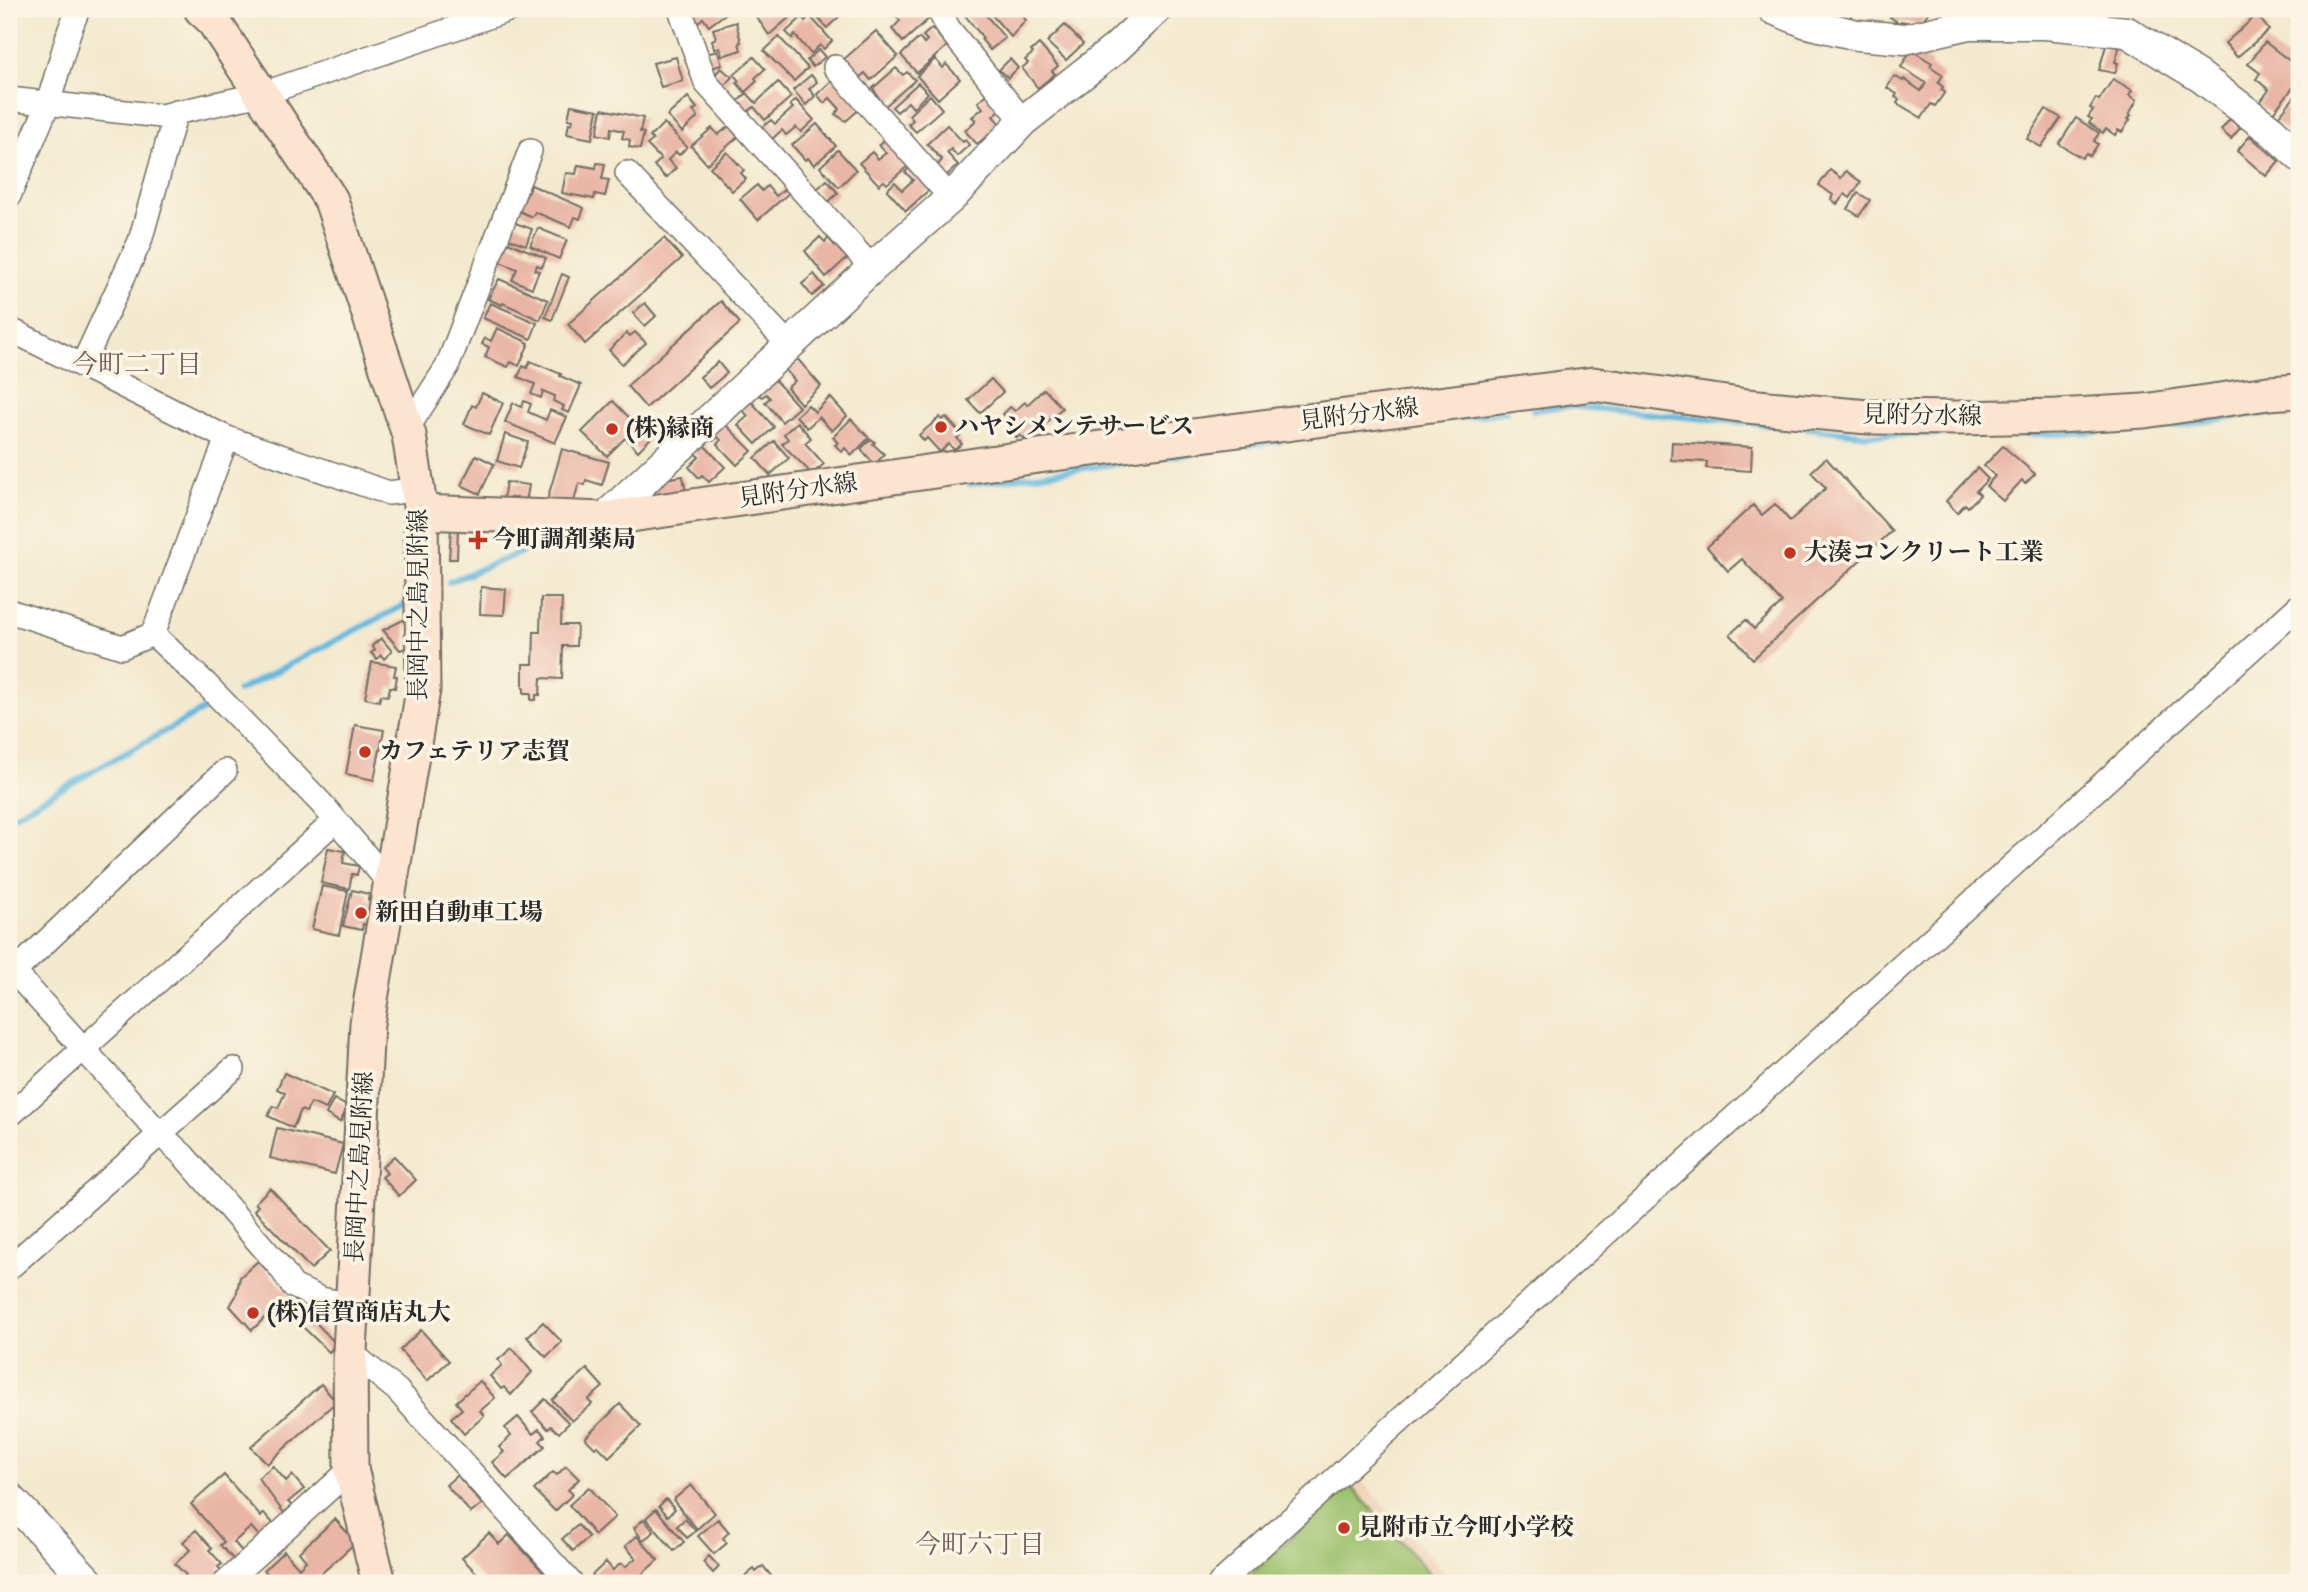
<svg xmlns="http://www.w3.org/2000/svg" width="2308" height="1592" font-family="'IM FELL DW Pica','Noto Serif JP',serif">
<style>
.built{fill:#efd6bb}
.green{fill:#9cc16c;stroke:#64764c;stroke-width:2}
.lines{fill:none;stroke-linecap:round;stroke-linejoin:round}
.stream{stroke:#63b9e0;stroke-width:6}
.building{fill:#e9b5a5}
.minor-casing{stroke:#716e64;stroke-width:26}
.tertiary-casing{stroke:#716e64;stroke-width:33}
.secondary-casing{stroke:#716e64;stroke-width:37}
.minor{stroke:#fff;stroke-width:23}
.tertiary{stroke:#fff;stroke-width:30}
.secondary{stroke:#fde4d1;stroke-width:33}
.poi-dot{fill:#c8321e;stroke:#fcf5e5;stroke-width:2.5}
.labels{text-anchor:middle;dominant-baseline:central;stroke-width:7;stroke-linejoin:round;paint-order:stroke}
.street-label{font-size:24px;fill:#2b2b2b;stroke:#fcf5e5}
.poi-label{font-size:24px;font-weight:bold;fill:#2b2b2b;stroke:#fcf5e5;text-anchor:start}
.neighbourhood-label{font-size:26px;fill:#6e5b56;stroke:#fcf5e5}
</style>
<rect width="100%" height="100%" fill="#fcf5e5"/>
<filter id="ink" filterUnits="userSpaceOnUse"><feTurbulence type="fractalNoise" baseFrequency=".0143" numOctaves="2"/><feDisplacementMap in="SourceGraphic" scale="14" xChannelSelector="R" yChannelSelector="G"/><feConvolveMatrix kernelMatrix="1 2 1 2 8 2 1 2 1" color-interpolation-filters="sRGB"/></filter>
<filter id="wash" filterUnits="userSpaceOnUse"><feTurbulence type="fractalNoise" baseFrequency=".00686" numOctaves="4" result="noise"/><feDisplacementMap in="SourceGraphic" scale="28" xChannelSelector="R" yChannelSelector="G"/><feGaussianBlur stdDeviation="1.57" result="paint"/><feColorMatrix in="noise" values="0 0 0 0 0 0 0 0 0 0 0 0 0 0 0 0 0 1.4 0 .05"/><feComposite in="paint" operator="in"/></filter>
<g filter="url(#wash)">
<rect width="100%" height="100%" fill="#f3e9ce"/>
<path class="built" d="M1354,1472l99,111h-228z"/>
<path class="green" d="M1350,1485l88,98h-197z"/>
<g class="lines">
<g class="stream">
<path d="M1533,410l33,-4 216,20"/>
<path d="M1458,418l48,-6"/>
<path d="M1807,428l62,7 73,-1"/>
<path d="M1978,434h81l115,-8 72,-11 53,-4"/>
<path d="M970,484l310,-43"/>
<path d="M551,542l42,-8"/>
<path d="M449,582l75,-31"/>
<path d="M238,691l174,-90"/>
<path d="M9,818l203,-113"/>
</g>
</g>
<g id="blocks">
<g class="building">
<path d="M698,9h30l1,2 -20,15 -6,-8 -6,5 -6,-9z"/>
<path d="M751,9h35l5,7 -22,19z"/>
<path d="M813,9h29l2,3 -17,16 -16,-18z"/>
<path d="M905,9h20l7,7 -29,26 -11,-13 8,-8 -4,-5z"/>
<path d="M971,9h10l24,29 -15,12 -9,-11 2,-1 -19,-24z"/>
<path d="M990,9h26l10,11 -15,17 -21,-24 2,-2z"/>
<path d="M1832,9h21l-4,13 -19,-4z"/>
<path d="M1896,9h31l3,1 -10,15 -19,-4 -2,2 -9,-6z"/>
<path d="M2257,15l12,15 -32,27 -12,-14z"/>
<path d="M810,16l22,25 -8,8 -4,-4 -9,9 -16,-19 -3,3 -6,-6 16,-15 3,4z"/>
<path d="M736,22l5,20 -2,1 2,7 -19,6 -2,-8 -6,1 -2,-9 4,-2 -3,-9z"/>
<path d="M1065,25l18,19 -17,16 -19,-18z"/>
<path d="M932,28l15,18 -30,27 -16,-18 18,-17 5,6 3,-4 -4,-4z"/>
<path d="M876,31l22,25 -27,24 -6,-7 -7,6 -16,-18z"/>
<path d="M779,37l29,31 -14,13 -30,-30z"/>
<path d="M2107,42l13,3 -5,17 3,1 -3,10 -16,-3z"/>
<path d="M2265,42l34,26v12l-27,34 -13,-10 10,-14 -13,-11 4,-6 -12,-9z"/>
<path d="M1039,44l19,22 -6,5 3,3 -17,14 -16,-20 6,-5 -3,-3 8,-7 -2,-2z"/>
<path d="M819,50l6,7 -12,10 -6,-7z"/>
<path d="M1911,50l21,13 -2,3 13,9 -5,8 5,4 -2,3 4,2 -10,14 -4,-2 -9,14 -25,-15 2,-4 -4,-2 2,-3 -10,-6 7,-12 9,5 1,-2 17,12 5,-8 -25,-16z"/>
<path d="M718,51l4,14 -12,3 -4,-14z"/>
<path d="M676,57l7,24 -22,6 -8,-24z"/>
<path d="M754,57l11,12 -10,9 2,3 -12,11 -8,-9 2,-2 -5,-6z"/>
<path d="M935,59l8,9 3,-4 14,15 -22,20 -21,-23z"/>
<path d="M1010,59l8,9 -10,10 -9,-8z"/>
<path d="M721,68l11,9 -8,9 -11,-9z"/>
<path d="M896,68l7,7 4,-3 8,8 -31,27 -11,-19z"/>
<path d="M811,75l6,7 -8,7 6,7 -9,9 -13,-15z"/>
<path d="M837,76l26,30 -17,15 -11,-7 5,-5 -10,-11 -6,5 -7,-9z"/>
<path d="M2113,79l19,11 -3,5 8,5 -8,14 2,1 -3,4 2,1 -8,12 -4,-2 -3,5 -9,-6 -3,4 -14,-10 3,-4 -4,-2 5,-7 -3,-2 6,-10 3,2z"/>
<path d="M778,82l13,15 -26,23 -11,-13 -8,6 -9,-11 10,-9 9,10z"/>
<path d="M918,83l10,10 -15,15 -5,-6 -11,10 -5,-5z"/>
<path d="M2299,91v42l-4,5 -20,-17z"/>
<path d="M987,94l14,15 -8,7 8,9 -24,19 -12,-13 11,-11 -4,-3 11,-9 -5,-6z"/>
<path d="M930,95l12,14 -26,23 -8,-8 5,-4 -4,-5z"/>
<path d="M688,97l9,11 -4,3 5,6 -16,15 -15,-16z"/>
<path d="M796,100l18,20 -13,12 -5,-5 -10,8 -4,-5 -11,10 -10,-12 10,-8 4,4 18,-16 -3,-3z"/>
<path d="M571,105l27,5 -6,29 -25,-5 2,-11 3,1 1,-4 -5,-1z"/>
<path d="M602,109l41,9 -3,14 4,1 -4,16 -11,-2 1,-7 -8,-2 2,-7 -13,-3 -1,9 -13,-3z"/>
<path d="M2046,109l15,9 -20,29 -14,-8z"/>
<path d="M2076,118l23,15 -5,8 4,3 -8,12 -4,-3 -4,5 -23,-14z"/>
<path d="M2230,119l10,9 -9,11 -10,-9z"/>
<path d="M664,123l23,24 -8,8 -3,-3 -8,8 8,8 -10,10 -12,-12 7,-7 -14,-14 6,-5 -3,-3z"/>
<path d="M817,124l19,22 -22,19 -6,-7 -3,2 -13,-15z"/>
<path d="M947,125l16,17 2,-2 4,5 -12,11 -6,-7 -4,4 11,12 -12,11 -9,-10 5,-6 -15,-16z"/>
<path d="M729,126l9,11 -31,27 -16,-18 21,-18 6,7z"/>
<path d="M890,135l19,30 -22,19 -3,-3 -5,4 -20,-22 13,-11 6,7 8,-6 -7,-8z"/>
<path d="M2250,136l29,25 -13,15 -29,-25z"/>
<path d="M838,150l18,20 -17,17 -19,-20z"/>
<path d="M727,152l17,18 -3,3 5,6 -14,12 -22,-24z"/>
<path d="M597,163l8,1 -3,15 7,1 -4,16 -10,-2 -1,5 -32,-6 4,-20 10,1 2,-9 18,3z"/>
<path d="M914,164l17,24 -25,23 -19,-21 8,-8 7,8 11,-10 -8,-8z"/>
<path d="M1830,170l11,8 5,-7 15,11 -11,16 -5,-4 -8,10 -6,-5 2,-4 -14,-10z"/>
<path d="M827,180l11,13 -11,10 -11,-13z"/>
<path d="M531,185l53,23 -4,11 -5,-2 -4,10 -36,-15 -3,5 -13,-6z"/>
<path d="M757,185l5,6 5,-5 9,10 10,-8 4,4 -32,28 -18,-21z"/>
<path d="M1858,193l12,7 -11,16 -11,-7z"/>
<path d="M510,221l22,8 -6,16 -22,-8z"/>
<path d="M538,228l29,12 -8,19 -29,-13z"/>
<path d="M820,237l5,5 3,-4 19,20 -21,19 -21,-26z"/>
<path d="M664,238l18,20 -97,86 -17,-20z"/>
<path d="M503,240l43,18 -4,9 -5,-2 -2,5 4,1 -7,17 -20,-8 5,-11 -22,-9z"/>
<path d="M562,274l7,3 -17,43 -7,-3z"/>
<path d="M814,274l10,12 -12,10 -10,-12z"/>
<path d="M499,279l49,21 -8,20 -37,-17 -1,2 -14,-6z"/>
<path d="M721,301l19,22 -94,85 -19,-22z"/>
<path d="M490,303l47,20 -6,16 -48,-21z"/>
<path d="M645,303l11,13 -11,10 -12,-13z"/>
<path d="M497,328l32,15 -10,23 -8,-4 -3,5 -23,-10 4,-10 -7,-3 3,-6 6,3z"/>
<path d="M635,332l11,11 -24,21 -13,-14 18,-17 3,3z"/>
<path d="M795,356l26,30 -20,18 -14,-16 8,-7 -12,-14z"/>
<path d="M530,361l31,13 -1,2 21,9 -12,28 -7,-3 2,-4 -11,-5 2,-5 -12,-5 -2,7 -10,-4 4,-10 -17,-7 5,-11 4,2z"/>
<path d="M718,362l9,11 -18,15 -9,-11z"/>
<path d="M772,377l27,30 -17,15 -17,-20 5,-4 -4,-4 -4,3 -4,-3z"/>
<path d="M991,379l12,13 -23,21 -12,-13z"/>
<path d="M1044,389l18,19 -35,33 -7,-6 -3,3 -9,-10 4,-4 -9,-10 7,-7 5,4 10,-9 2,3z"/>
<path d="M482,393l21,10 -14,32 -25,-11 8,-19 4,2z"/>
<path d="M830,397l17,19 -15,15 -13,-14 -12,11 -11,-12 12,-11 7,7z"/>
<path d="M748,398l26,29 -18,17 -18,-19 10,-9 -9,-10z"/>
<path d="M524,401l7,3 -3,8 18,8 4,-10 17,7 -12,26 -50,-21 8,-19 9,4z"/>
<path d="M613,401l37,38 -12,12 -13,-13 -18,18 -25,-24z"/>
<path d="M940,417l2,3 4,-3 15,17 -4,4 5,6 -8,6 -5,-6 -9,8 -13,-14 -3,3 -5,-6z"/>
<path d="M851,419l18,19 -17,17 -7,-7 -3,4 -7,-7 3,-2 -5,-6z"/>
<path d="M723,422l29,29 -15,14 -20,-21 4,-4 -3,-3 -5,4 -3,-3z"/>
<path d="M797,422l14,16 -6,5 19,21 -12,10 -30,-30 6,-5 -4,-5z"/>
<path d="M505,434l23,8 -9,26 -22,-7z"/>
<path d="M871,439l4,3 -2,2 11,10 -9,11 -14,-16z"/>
<path d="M774,441l15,17 -19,17 -15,-17z"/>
<path d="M1672,442l80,5 -1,24 -45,-3 1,-6 -36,-2z"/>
<path d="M702,443l23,24 -16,15 -7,-7 -3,3 -10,-11 10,-10 -6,-5z"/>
<path d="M2003,446l32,28 -10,10 -3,-4 -19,21 -17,-15 9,-10 -11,-10z"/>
<path d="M562,449l47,13 -7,23 -16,-5 -1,5 -6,-2 -8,28 -25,-7z"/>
<path d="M476,455l18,9 -14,30 -19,-9z"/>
<path d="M1826,458l66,73 -139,128 -23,-25 16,-14 8,9 28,-26 -40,-44 -14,12 -21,-24 46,-42 9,10 13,-11 15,17 36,-33 -15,-16z"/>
<path d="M1977,468l11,11 -12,12 4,4 -12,12 -3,-3 -8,9 -11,-12z"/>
<path d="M683,476l3,18 -35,5 -3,-17z"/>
<path d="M506,482l23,3 -3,18 -23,-3z"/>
<path d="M451,528h7l-1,31h-8z"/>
<path d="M481,587l25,2 -2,26 -24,-1z"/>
<path d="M541,598h21l-1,27h16l-1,21h-13l-1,33 -21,-1 -1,17h-4v5h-5v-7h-7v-5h-1v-24h10l1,-32h6z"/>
<path d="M405,619l1,29 -6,2 -17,-20z"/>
<path d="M381,638l11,13 -8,8 -3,-4 -4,4 -6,-6 4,-3 -3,-4z"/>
<path d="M372,662l24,4 -2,10h3l-2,12 -5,-1 -2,9 -7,-1 -2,6 -14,-3z"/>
<path d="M355,725l29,5 -10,50 -28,-6z"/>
<path d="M328,848l17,3 -2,12 16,3 -2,9 -5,-1 -3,15 -28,-6z"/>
<path d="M322,886l26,5 -9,44 -27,-6z"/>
<path d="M352,890l17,4 -1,6 10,3 -5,23 -10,-2 -1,6 -19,-4z"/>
<path d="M284,1073l49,22 -7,14 -15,-6 -5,9 -5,-2 -8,18 -25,-12 5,-10 5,2 7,-15 -8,-4z"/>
<path d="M334,1099l14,8 -8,15 -14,-8z"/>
<path d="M277,1128l66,16 -8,30 -65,-16z"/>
<path d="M394,1156l22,24 -17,16 -17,-19 5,-4 -5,-6z"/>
<path d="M270,1188l60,63 -19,18 -57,-59 4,-4 -3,-3z"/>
<path d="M258,1261l78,83 -7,8 -50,-48 -27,26 -22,-24 6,-10 4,-19z"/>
<path d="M543,1322l19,20 -16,15 -19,-20z"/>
<path d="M421,1330l28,31 -22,20 -27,-31z"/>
<path d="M512,1348l20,24 -21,23 -7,-8 -3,2 -11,-13 12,-11 -4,-5z"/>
<path d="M587,1369l16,18 -15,13 4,4 -20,17 -20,-21z"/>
<path d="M480,1381l15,17 -15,13 4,5 -20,18 -13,-16 11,-9 -6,-7z"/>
<path d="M321,1384l15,18 -69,62 -16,-17z"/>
<path d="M545,1399l24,24 -10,10 -8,-7 -3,3 -16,-17z"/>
<path d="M620,1404l21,22 -32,31 -11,-11 -3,2 -10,-10z"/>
<path d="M518,1417l15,17 6,-5 6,7 -5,5 5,5 -38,33 -15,-17 12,-10 -5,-5 12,-11 -6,-8z"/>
<path d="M273,1466l13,15 6,-6 12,14 -16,13 4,4 -8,7 -26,-35z"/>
<path d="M566,1466l13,13 -11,11 5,4 -18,17 -21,-21 19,-18 4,3z"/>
<path d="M224,1475l37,42 3,-4 14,16 -14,12 -13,-14 -17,15 11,13 -9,7 -16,-17 4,-3 -33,-38z"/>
<path d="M457,1475l25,29 -11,9 -25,-28z"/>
<path d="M691,1485l24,28 -18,16 -24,-29z"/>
<path d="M589,1487l26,30 -20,18 -26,-30z"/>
<path d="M666,1499l9,10 -7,7 -9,-10z"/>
<path d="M656,1509l28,33 -10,9 -28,-33z"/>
<path d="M335,1519l21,23 -45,41h-35l-12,-13 20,-19 15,17 7,-7 -7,-9z"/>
<path d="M644,1519l10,13 -11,8 -9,-12z"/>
<path d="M685,1519l11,12 -9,7 -10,-12z"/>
<path d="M718,1519l11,13 -6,6 4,5 -13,11 -16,-18z"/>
<path d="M578,1525l11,12 -16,14 -11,-12z"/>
<path d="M196,1530l16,18 -3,2 13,14 -4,3 5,6 -8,10h-31l-3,-3 5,-5 -11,-11 15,-14 -7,-8z"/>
<path d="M489,1533l10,11 10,-9 38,41 -9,7h-52l-24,-25z"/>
<path d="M637,1536l21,24 -26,23h-33l-7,-8 14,-13 7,8 8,-7 4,4 11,-9 -11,-12z"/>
<path d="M709,1556l10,11 -6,6 -10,-11z"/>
<path d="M763,1566l14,17h-33l-3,-3 13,-11 2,3z"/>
</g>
</g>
</g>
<g filter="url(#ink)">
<use href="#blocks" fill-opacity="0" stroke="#716e64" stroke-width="2"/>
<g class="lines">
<defs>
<g id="minor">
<path d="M680,9l26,74 166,185"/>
<path d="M938,9l11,20 74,92"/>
<path d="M835,67l116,131"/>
<path d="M9,99l152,17 101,-22 249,-85"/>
<path d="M627,173l163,173"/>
<path d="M9,196l39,-92 21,-72 9,-23"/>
<path d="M9,329l218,109 162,55 30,-4"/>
<path d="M82,366l58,-125 36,-129"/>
<path d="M407,429l40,-62 83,-216"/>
<path d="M9,611l113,36 31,-13 74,-196"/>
<path d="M153,634l52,49 116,120 70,82"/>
<path d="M9,966l151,168 23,21 97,112 13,19 28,13 32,6"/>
<path d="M9,977l216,-206"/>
<path d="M9,1116l326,-295"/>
<path d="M9,1268l224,-199"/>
<path d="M350,1352l47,38 174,193"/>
<path d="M225,1583l126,-114"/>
<path d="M1220,1583l1079,-977"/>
</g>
<g id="tertiary">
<path d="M1773,9l34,14 50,12 48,4 64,-15h76l82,8 75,46 70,53 27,25"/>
<path d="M603,519l269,-251 79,-70 72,-77 93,-73 41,-39"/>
<path d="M9,1497l81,86"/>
</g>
<g id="secondary">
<path d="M201,9l11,10 119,181 78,235 12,77 2,178 -56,333 -17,329 1,117 28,114"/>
<path d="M421,512l182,7 428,-62 562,-73 154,22 121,11 90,1 99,-2 87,-5 124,-18 31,-2"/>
</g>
</defs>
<use href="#minor" class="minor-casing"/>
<use href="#tertiary" class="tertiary-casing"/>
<use href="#secondary" class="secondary-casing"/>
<use href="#minor" class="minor"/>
<use href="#tertiary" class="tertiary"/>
<use href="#secondary" class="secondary"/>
</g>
</g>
<g class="poi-dot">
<circle cx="941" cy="427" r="7"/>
<circle cx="612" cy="429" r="7"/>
<path d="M474.5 529.5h7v7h7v7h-7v7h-7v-7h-7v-7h7z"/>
<circle cx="1790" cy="553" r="7"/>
<circle cx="365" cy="752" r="7"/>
<circle cx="361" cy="913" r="7"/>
<circle cx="253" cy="1313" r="7"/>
<circle cx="1344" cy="1528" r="7"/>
</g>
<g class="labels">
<g class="street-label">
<text transform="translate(1359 415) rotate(-7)">見附分水線</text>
<text transform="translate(1922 416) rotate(1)">見附分水線</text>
<text transform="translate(798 491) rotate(-8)">見附分水線</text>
<text transform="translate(419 605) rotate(-90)">長岡中之島見附線</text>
<text transform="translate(360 1167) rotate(-87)">長岡中之島見附線</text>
</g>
<g class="poi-label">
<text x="955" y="427">ハヤシメンテサービス</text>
<text x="626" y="429">(株)縁商</text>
<text x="492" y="540">今町調剤薬局</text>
<text x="1804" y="553">大湊コンクリート工業</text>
<text x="379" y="752">カフェテリア志賀</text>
<text x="375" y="913">新田自動車工場</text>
<text x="267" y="1313">(株)信賀商店丸大</text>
<text x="1358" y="1528">見附市立今町小学校</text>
</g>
<g class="neighbourhood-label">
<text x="137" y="365">今町二丁目</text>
<text x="980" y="1545">今町六丁目</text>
</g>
</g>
<rect width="2308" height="1592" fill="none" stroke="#fcf5e5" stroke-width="35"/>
</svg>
